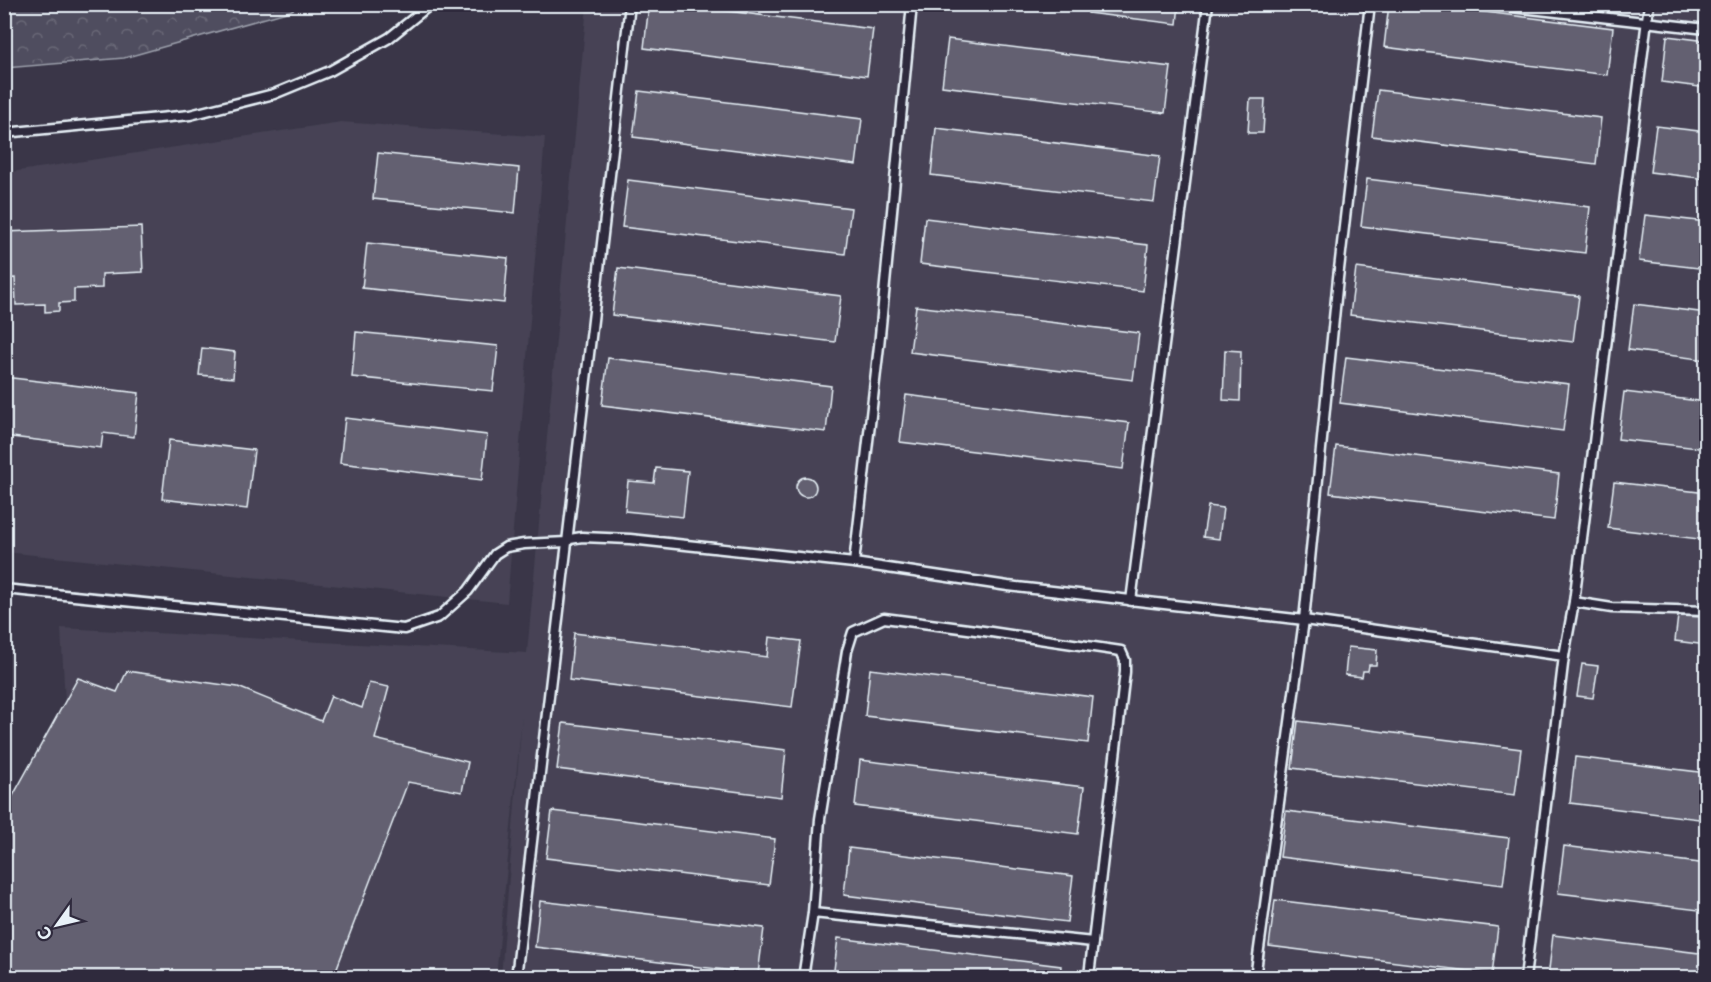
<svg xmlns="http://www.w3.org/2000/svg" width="1711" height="982" font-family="'Playpen Sans',sans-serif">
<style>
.built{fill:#464354}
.forest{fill:url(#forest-crowns);stroke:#9ca0ac;stroke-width:1.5}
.building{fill:#636171;stroke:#e8f1f8;stroke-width:1.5}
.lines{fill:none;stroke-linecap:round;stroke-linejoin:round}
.service-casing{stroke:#e8f1f8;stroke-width:13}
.service{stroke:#2f2a3d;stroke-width:8}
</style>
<defs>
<pattern id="forest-crowns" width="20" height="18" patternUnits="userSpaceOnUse" patternTransform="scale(1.5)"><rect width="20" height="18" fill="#504e5f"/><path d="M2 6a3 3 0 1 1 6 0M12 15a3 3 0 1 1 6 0" fill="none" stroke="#696877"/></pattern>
</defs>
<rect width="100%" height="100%" fill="#3a3648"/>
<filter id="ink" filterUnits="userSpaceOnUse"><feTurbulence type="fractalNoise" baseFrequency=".0167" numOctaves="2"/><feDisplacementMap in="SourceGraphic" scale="12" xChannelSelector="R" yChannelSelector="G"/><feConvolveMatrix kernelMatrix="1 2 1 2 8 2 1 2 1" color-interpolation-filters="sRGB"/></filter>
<g filter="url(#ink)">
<g class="built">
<path d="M587,5h1119v972h-1205l21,-260 -26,260 -491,1 60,-275 -4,-75 466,25z"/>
<path d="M341,122l204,15 -38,466 -502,-51v-379z"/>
</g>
<path class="forest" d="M5,4h296v1l-11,6 -166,47 -119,10z"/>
<g class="building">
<path d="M649,4h22l202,25 -6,47 -223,-28z"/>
<path d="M1089,4h90l-2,20 -89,-11z"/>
<path d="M1389,4h32l192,24 -6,47 -223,-28z"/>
<path d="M1667,36l40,5v47l-45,-6z"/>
<path d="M948,39l223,28 -6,46 -223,-27z"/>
<path d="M1378,90l223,28 -5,46 -224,-28z"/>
<path d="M639,91l223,28 -6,46 -223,-28z"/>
<path d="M1250,99h15l-2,34h-15z"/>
<path d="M1656,126l51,6v47l-57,-7z"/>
<path d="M936,128l224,28 -6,46 -223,-27z"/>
<path d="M378,153l141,15 -4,45 -142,-14z"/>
<path d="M1367,179l223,28 -5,46 -224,-27z"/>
<path d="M628,180l223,28 -6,46 -223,-27z"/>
<path d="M1645,215l62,7v47l-68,-8z"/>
<path d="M925,218l223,27 -5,46 -223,-27z"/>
<path d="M141,227l2,45 -41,2v14l-28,1v13l-15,1v8l-14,1v-8l-29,1 -1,-27 -11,1v-47z"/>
<path d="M367,243l141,15 -4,45 -142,-15z"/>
<path d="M618,268l223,28 -6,46 -223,-27z"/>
<path d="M1356,268l223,28 -6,46 -223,-27z"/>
<path d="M1634,304l73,9v47l-79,-10z"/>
<path d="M916,306l223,27 -6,47 -223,-28z"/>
<path d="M356,332l142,14 -5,45 -141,-14z"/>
<path d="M202,348l33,4 -2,26 -34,-3z"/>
<path d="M1225,350l16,1 -1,50 -17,-1z"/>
<path d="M1346,357l223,27 -6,47 -223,-28z"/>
<path d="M608,358l223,28 -5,46 -224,-27z"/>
<path d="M4,377l135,16 -5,44 -31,-4 -2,15 -97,-12z"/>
<path d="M1624,392l83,10v47l-89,-10z"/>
<path d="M906,395l223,28 -6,46 -223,-27z"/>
<path d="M345,418l142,17 -5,45 -142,-17z"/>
<path d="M169,440l85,10 -7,59 -85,-10z"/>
<path d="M1336,446l223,28 -5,46 -224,-27z"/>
<path d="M656,468l32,3 -5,46 -58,-6 3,-30 26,2z"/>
<circle cx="806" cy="487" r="10"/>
<path d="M1614,482l93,11v47l-99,-12z"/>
<path d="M1208,506l15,2 -4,31 -16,-2z"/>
<path d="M1678,616l29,1v28l-32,-4z"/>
<path d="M574,633l193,24 2,-20 32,4 -9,66 -223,-27z"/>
<path d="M1348,647l29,3 -1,15h-7l-1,6h-5l-1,6 -17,-2z"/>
<path d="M1582,664l16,2 -5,32 -16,-2z"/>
<path d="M870,669l223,28 -5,46 -223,-27z"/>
<path d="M127,671l111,16 83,34 10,-25 31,12 7,-25 20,4 -14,52 93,23 -6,30 -54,-10 -75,196h-329v-166l74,-134 39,14z"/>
<path d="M1298,721l223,28 -6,46 -223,-27z"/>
<path d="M563,723l223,27 -5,47 -224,-28z"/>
<path d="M1575,757l132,16v47l-137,-17z"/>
<path d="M860,760l224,27 -6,47 -223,-28z"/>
<path d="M552,811l223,28 -6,46 -223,-27z"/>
<path d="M1286,811l223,27 -6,47 -223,-28z"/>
<path d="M1564,846l143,18v47l-149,-18z"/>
<path d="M849,848l224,28 -6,46 -223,-27z"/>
<path d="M1275,900l223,27 -6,47 -223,-28z"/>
<path d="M540,901l224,27 -6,46 -223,-27z"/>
<path d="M1553,935l154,19v24h-159z"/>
<path d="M838,938l223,28 -1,12h-227z"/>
</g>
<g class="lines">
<defs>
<g id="service">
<path d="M1486,4l220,25"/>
<path d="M4,133l186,-18 84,-21 56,-23 59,-33 42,-34"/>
<path d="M854,563l25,-217 33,-342"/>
<path d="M4,589l400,40 35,-12 29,-26 27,-37 11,-7 18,-3 43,-2 3,-3 12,-2 48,2 224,24 154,23 296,34 34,-342 32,-274"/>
<path d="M1131,601l77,-597"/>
<path d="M1574,602l38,6 94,3"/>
<path d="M1564,656l10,-54 75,-598"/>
<path d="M813,913l280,29"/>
<path d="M516,978l114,-974"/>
<path d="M803,978l10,-65 7,-94 27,-168 6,-19 31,-14 107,14 130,19 4,9v12l-36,304"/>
<path d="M1255,978l49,-358 260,36 -39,322"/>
</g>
</defs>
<use href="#service" class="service-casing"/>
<use href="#service" class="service"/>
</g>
</g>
<rect width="1711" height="982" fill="none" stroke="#2f2a3d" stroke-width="24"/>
<rect x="12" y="12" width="1687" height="958" fill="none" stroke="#e8f1f8" stroke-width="2" filter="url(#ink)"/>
<g transform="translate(57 925) rotate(236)" stroke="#2f2a3d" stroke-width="4.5" paint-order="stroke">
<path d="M0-4.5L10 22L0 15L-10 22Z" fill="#e8f1f8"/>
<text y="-9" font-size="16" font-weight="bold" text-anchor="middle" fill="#e8f1f8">С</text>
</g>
</svg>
